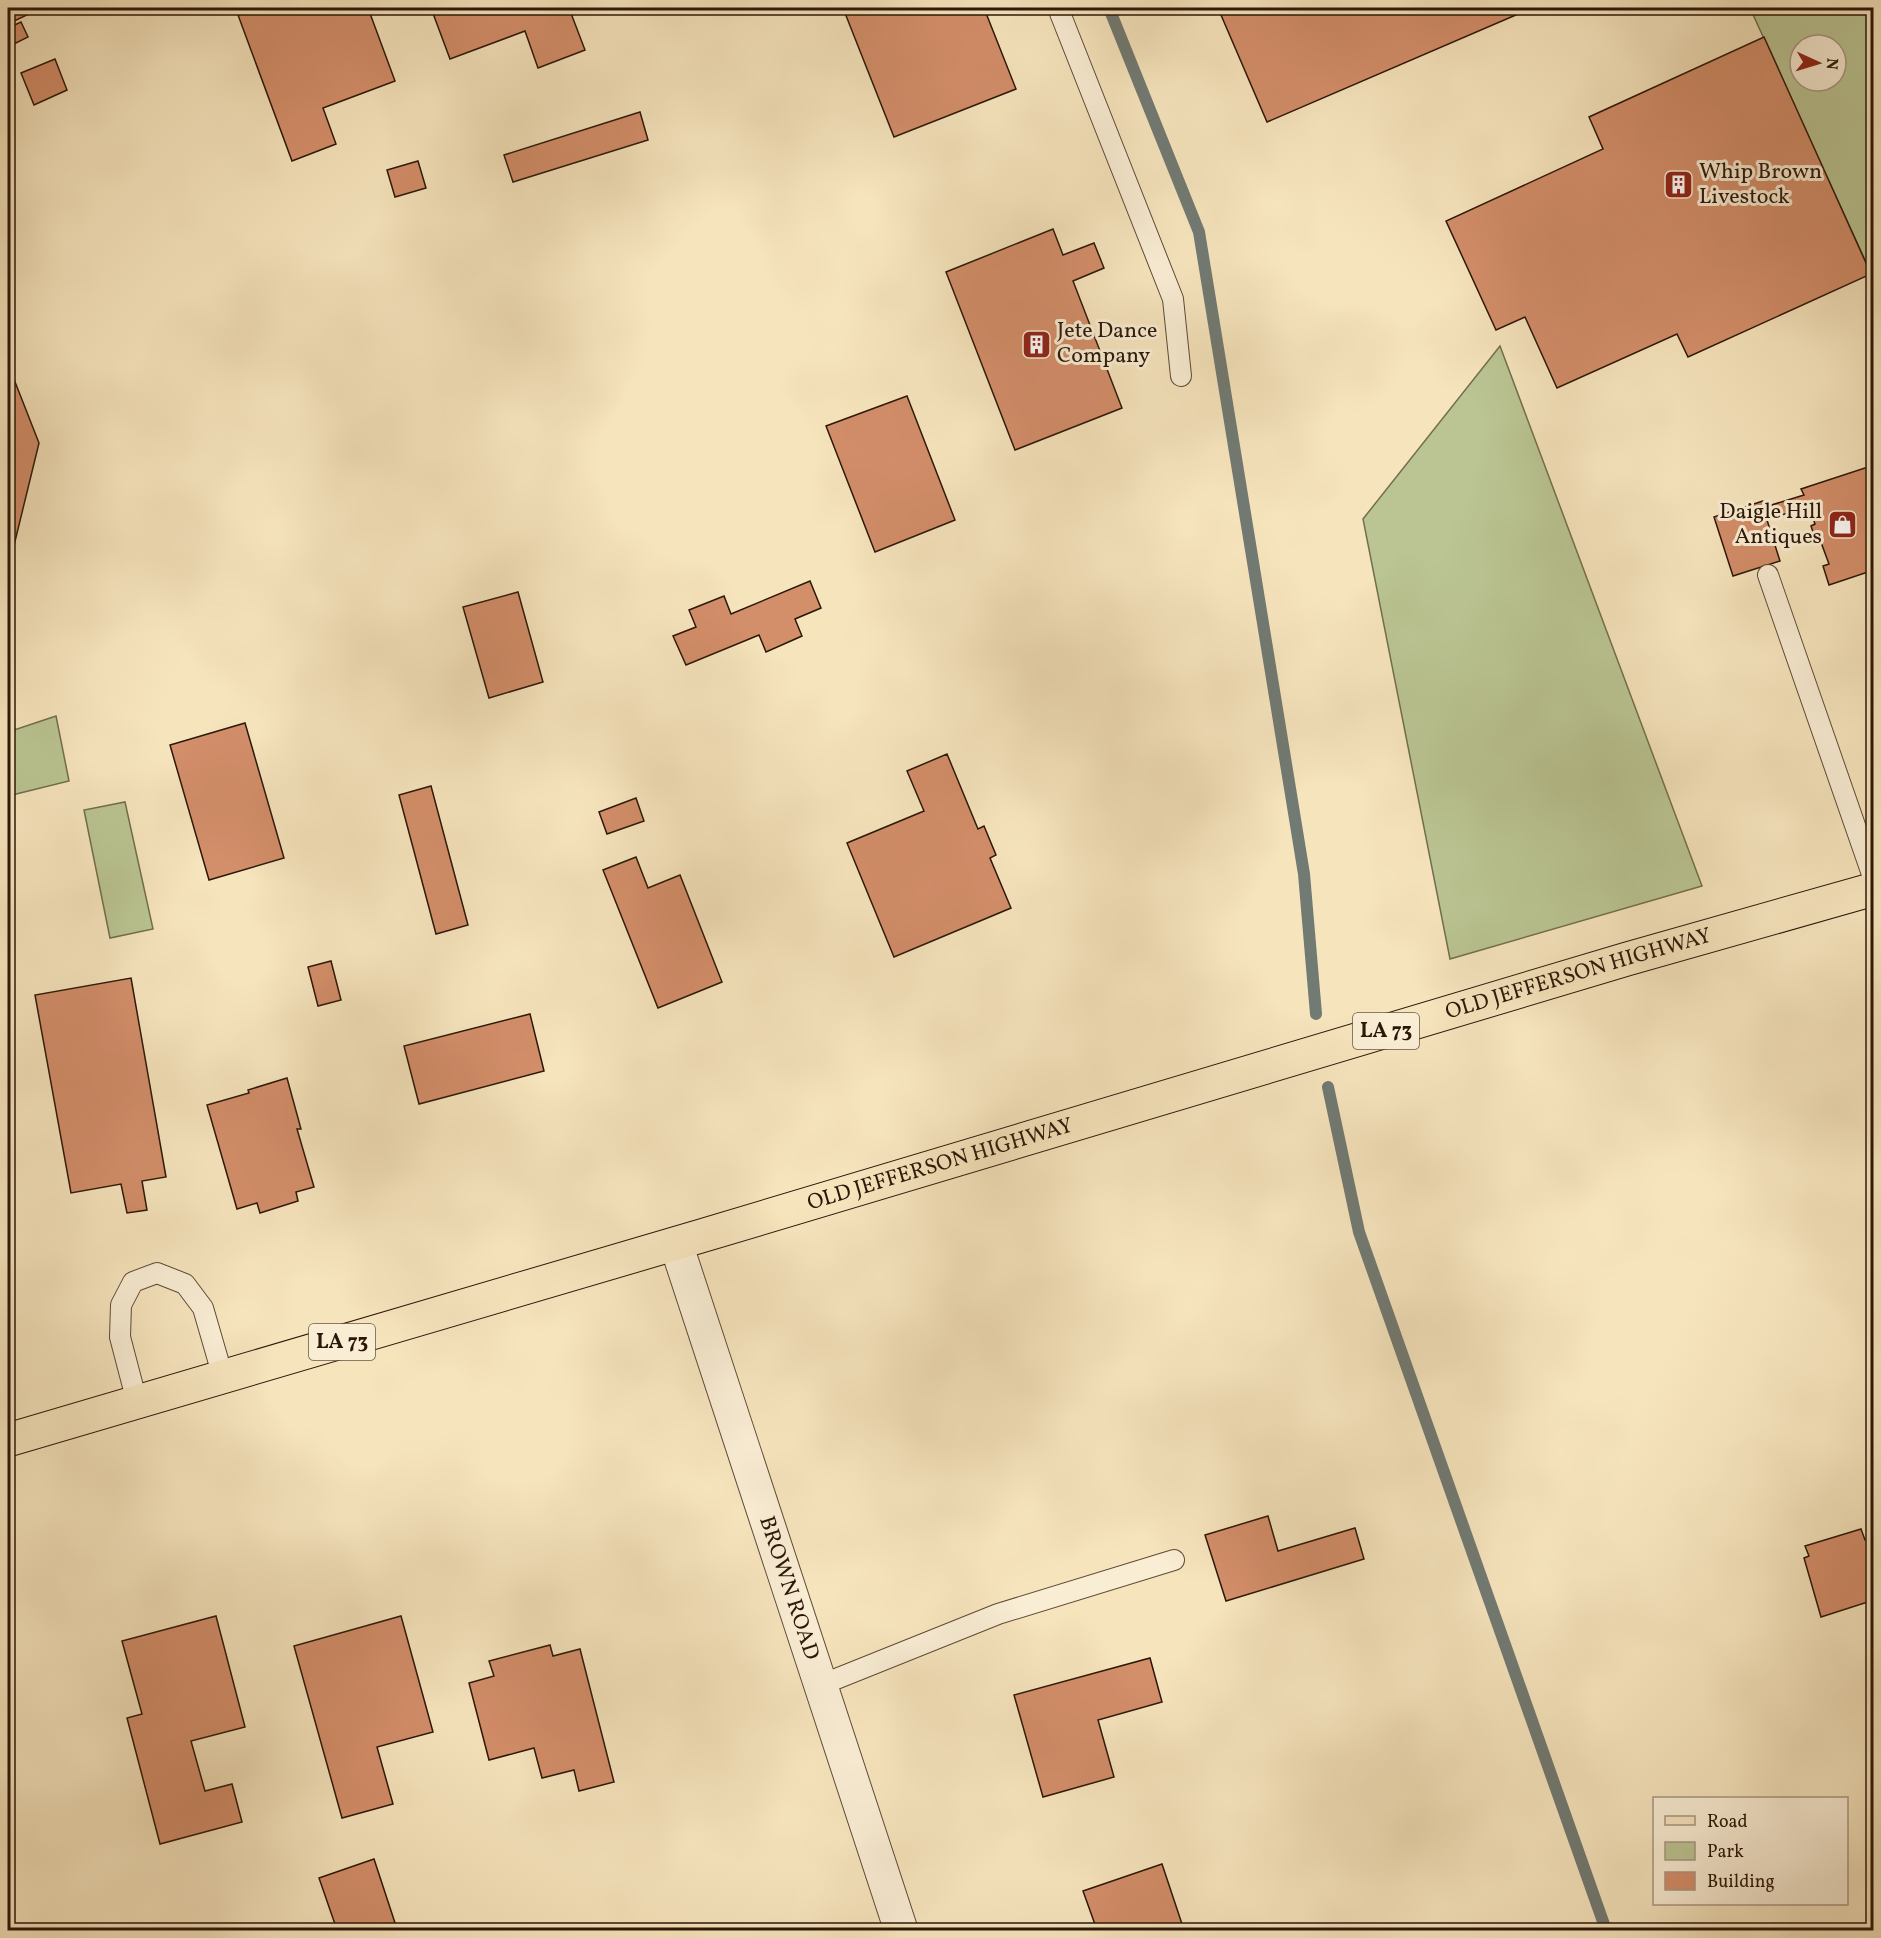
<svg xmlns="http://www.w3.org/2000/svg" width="1881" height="1938" font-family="Vollkorn,serif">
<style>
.green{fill:#bac593;stroke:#726e4e;stroke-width:1.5;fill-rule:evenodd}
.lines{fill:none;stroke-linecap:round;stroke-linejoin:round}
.stream{stroke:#717a73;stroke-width:12}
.building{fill:#d38e6a;stroke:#2b1709;stroke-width:1.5}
.lane-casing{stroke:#5e4a36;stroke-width:22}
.street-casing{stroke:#5e4a36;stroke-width:35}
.primary-casing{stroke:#2b1709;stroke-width:35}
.lane{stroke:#f9edd4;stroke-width:20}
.street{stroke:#f9edd4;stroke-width:33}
.primary{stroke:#f6e4bd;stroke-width:33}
.labels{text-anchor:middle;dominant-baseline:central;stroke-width:6;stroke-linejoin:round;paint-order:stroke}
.shield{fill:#f9edd4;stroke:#695746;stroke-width:1.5}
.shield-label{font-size:21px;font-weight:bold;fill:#2b1709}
.poi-label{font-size:22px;fill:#2b1709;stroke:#f9edd4;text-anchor:start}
.street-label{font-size:22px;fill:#2b1709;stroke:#f9edd4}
</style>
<rect width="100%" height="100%" fill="#f6e4bd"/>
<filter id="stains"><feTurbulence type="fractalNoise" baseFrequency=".00333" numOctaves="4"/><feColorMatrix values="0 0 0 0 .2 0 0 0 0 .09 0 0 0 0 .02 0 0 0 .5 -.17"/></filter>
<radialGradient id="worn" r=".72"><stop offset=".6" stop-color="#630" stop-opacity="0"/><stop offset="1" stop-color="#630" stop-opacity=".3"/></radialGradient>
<g class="green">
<path d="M1750,8h123v252h-8zM1800,45h36v36h-36z"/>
<path d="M1500,346l202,540 -252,73 -87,-440z"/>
<path d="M56,716l13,65 -61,15v-64z"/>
<path d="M125,802l28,127 -43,9 -26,-128z"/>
</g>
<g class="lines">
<g class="stream">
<path d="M1109,8l90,224 105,642 12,140"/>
<path d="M1328,1087l31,145 247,698"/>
</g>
</g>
<g class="building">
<path d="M8,8h18l3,6 -21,10z"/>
<path d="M259,8h109l27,73 -72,27 13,36 -44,17 -54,-146z"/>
<path d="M431,8h138l16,42 -47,18 -13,-37 -75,28z"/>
<path d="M843,8h141l32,81 -122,48z"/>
<path d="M1218,8h314l-265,114z"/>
<path d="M21,22l7,15 -20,10v-19z"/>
<path d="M1764,37l107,237 -183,83 -11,-23 -120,54 -32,-71 -29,13 -50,-109 157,-72 -14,-32z"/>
<path d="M55,59l12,31 -33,15 -13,-32z"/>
<path d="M640,112l8,28 -135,42 -9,-27z"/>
<path d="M418,161l8,27 -31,9 -8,-27z"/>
<path d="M1053,229l10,26 31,-12 10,25 -31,13 49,127 -107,42 -69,-178z"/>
<path d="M8,364l31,79 -31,127z"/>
<path d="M907,396l48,124 -80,32 -49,-126z"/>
<path d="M1874,465v105l-45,15 -6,-19 6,-2 -10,-27 -4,1 -4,-12 4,-2 -6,-18 -42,14 13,41 -47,15 -19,-59 49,-16 2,6 39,-12 -3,-6z"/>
<path d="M810,581l11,27 -26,11 7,17 -36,16 -7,-17 -73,30 -13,-29 23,-9 -7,-17 35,-14 7,18z"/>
<path d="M518,592l25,90 -54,16 -26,-91z"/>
<path d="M245,723l39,135 -75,22 -39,-135z"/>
<path d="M947,754l31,75 6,-3 12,29 -6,3 21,50 -117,49 -47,-114 77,-32 -17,-40z"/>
<path d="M431,786l37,139 -32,9 -37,-139z"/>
<path d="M636,798l8,23 -37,13 -8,-22z"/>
<path d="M636,857l12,31 32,-13 42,107 -64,26 -55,-138z"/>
<path d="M331,961l10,39 -23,6 -10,-39z"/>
<path d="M131,978l35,199 -24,4 5,29 -20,3 -6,-29 -50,9 -36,-198z"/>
<path d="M530,1014l14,57 -125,33 -15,-58z"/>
<path d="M287,1078l14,51h-4l17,58 -18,5 2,9 -38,12 -3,-10 -20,6 -30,-104 42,-12 -1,-3z"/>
<path d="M1268,1516l10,35 77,-23 9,31 -138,42 -21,-66z"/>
<path d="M1861,1529l4,11 9,-2v62l-53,17 -17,-59 5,-2 -4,-10z"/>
<path d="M216,1616l29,111 -54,14 14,50 27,-7 10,38 -82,22 -33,-126 15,-4 -20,-73z"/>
<path d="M401,1616l32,116 -56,15 16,57 -51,14 -48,-172z"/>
<path d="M550,1645l3,11 27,-7 34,133 -35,9 -5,-21 -32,8 -8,-30 -45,12 -20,-77 25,-7 -5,-15z"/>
<path d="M1150,1658l12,44 -64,18 16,57 -71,20 -29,-102z"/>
<path d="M374,1859l23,70 -5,1h-55l-18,-52z"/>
<path d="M1162,1864l22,66h-87l-14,-39z"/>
</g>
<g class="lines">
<defs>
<g id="lane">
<path d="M1058,8l115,291 8,77"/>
<path d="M1768,575l106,305"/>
<path d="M137,1402l-17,-65 1,-32 12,-23 24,-9 28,11 18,24 20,69"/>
<path d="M821,1685l177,-71 176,-54"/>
</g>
<g id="street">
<path id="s1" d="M676,1244l225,686"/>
</g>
<g id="primary">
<path id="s2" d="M8,1440l693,-204 926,-277 247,-70"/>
</g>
</defs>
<use href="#lane" class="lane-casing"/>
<use href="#street" class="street-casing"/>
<use href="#primary" class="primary-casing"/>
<use href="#lane" class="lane"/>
<use href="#street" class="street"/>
<use href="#primary" class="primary"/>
</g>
<defs>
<symbol id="building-square" viewBox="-11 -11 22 22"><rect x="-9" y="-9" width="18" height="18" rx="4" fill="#8f2418" stroke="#f9edd4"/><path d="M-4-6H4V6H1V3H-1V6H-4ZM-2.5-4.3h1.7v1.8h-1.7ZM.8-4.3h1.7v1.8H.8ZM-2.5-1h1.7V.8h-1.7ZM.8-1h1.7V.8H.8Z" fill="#fff"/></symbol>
<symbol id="shop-square" viewBox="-11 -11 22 22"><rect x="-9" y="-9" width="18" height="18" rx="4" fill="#8f2418" stroke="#f9edd4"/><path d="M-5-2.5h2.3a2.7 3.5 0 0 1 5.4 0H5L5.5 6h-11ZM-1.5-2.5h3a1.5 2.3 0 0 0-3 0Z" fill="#fff"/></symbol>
</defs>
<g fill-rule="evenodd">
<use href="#building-square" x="1662" y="168" width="33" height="33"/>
<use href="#building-square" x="1020" y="328" width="33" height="33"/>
<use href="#shop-square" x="1826" y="508" width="33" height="33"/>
</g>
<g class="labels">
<g class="shield">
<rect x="1353" y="1013" width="66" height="36" rx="4.5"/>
<rect x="309" y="1324" width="66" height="36" rx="4.5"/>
</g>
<g class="shield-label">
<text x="1386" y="1031">LA 73</text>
<text x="342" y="1342">LA 73</text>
</g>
<g class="poi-label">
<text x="1699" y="172">Whip Brown<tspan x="1699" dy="25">Livestock</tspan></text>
<text x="1057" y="331">Jete Dance<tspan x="1057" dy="25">Company</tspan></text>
<text x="1822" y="512" text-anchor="end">Daigle Hill<tspan x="1822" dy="25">Antiques</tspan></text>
</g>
<g class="street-label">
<text stroke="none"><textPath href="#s2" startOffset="1638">OLD JEFFERSON HIGHWAY</textPath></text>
<text stroke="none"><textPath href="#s2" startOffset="972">OLD JEFFERSON HIGHWAY</textPath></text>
<text stroke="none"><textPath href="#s1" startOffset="362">BROWN ROAD</textPath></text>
</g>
</g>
<rect width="1881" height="1938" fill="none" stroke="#f6e4bd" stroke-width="30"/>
<rect x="9" y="9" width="1863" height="1920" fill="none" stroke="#2b1709" stroke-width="3"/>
<rect x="15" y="15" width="1851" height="1908" fill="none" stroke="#2b1709" stroke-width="1.5"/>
<rect x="1653" y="1797" width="195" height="108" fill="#f9edd4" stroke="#a79783" stroke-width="1.5"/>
<rect x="1665" y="1816" width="30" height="9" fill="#f6e4bd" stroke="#a79783" stroke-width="1.5"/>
<text x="1707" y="1827" font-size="18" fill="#2b1709">Road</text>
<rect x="1665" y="1842" width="30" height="18" fill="#bac593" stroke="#a79783" stroke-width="1.5"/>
<text x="1707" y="1857" font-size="18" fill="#2b1709">Park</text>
<rect x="1665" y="1872" width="30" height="18" fill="#d38e6a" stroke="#a79783" stroke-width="1.5"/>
<text x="1707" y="1887" font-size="18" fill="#2b1709">Building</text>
<g transform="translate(1818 63) rotate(94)"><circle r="28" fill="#f9edd4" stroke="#a79783" stroke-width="1.5"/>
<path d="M0-4.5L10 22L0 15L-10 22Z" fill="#8f2418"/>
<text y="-9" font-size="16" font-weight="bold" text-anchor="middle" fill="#2b1709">N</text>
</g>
<rect width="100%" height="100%" filter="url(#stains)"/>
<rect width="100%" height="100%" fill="url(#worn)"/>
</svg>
